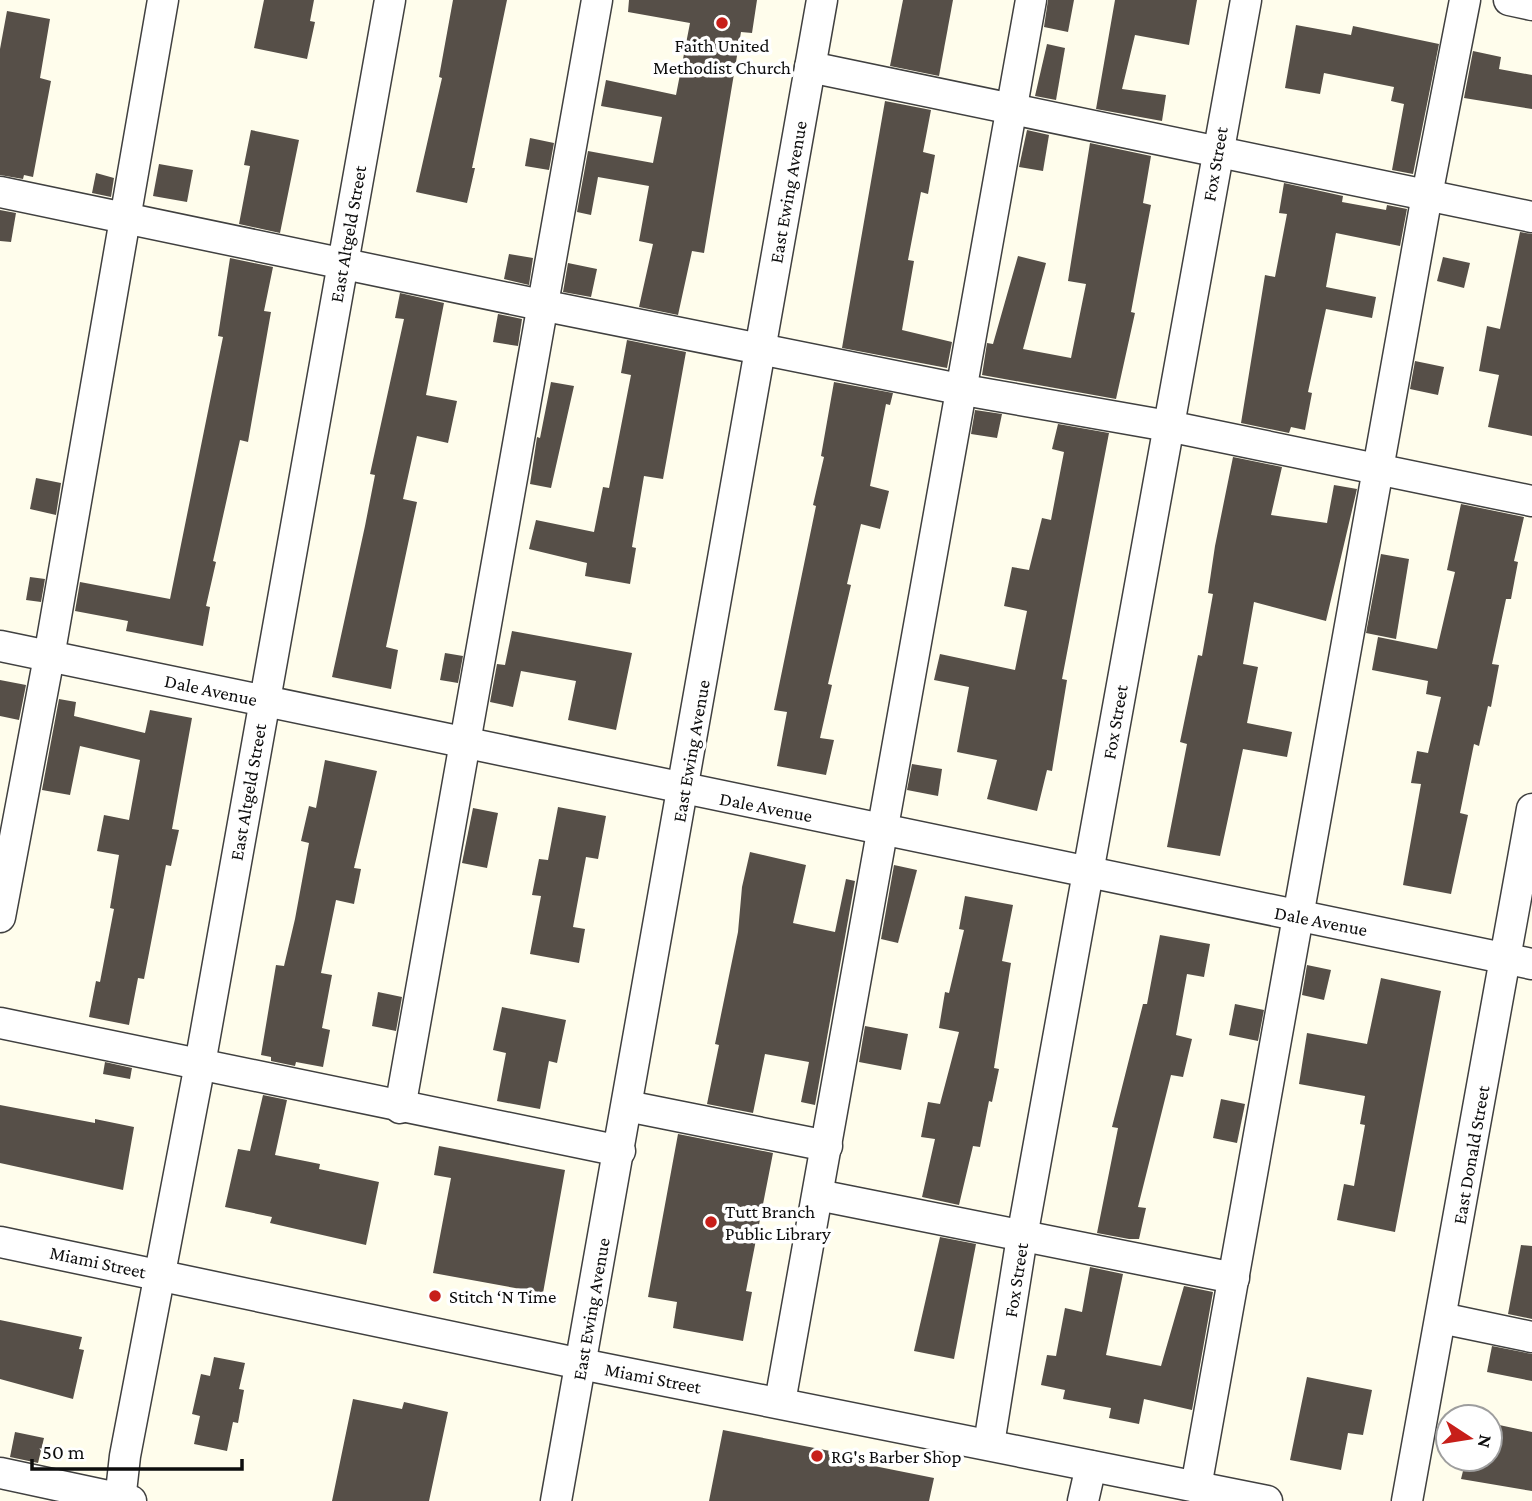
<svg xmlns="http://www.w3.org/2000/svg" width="1532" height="1501" font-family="'Crimson Pro',serif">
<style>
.building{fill:#564f48}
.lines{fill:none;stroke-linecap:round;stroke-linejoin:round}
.minor-casing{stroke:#404040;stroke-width:33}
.minor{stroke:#fff;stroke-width:30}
.poi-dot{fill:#c71f1a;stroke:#fff;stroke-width:2.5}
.labels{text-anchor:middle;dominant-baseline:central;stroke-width:7;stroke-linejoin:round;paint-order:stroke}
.poi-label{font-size:19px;fill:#0d0d0d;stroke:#fff;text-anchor:start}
.street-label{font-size:19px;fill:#0d0d0d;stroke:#fff}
</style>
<rect width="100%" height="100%" fill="#fffdec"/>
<g class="building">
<path d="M264,0h50l-4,21 5,1 -8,37 -53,-11z"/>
<path d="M453,0h54l-35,168h3l-8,35 -51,-11 26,-114 -3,-1z"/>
<path d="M629,0h128l-5,33 -11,-1 -37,221 -12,-2 -14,64 -39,-8 14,-63 -14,-3 10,-55 -51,-9 -7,38 -14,-3 11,-61 65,12 9,-46 -61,-11 5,-26 70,15 14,-72 -62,-11z"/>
<path d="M903,0h50l-14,76 -49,-10z"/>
<path d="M1048,0h26l-6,32 -24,-5z"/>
<path d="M1115,0h82l-8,45 -54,-10 -13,54 44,6 -4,26 -66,-12z"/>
<path d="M7,11l43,8 -10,59 11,3 -18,96 -9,-2 -1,4 -23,-4v-126z"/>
<path d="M1296,25l55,10 2,-9 86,18 -26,130 -21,-4 12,-66 -13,-3 3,-14 -70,-14 -4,21 -35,-6z"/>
<path d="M1047,44l18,4 -9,52 -21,-4z"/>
<path d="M1473,51l28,6 -2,12 33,6v34l-68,-11z"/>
<path d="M885,101l46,9 -8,42 12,3 -7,39 -7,-2 -13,68 6,1 -12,69 50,12 -5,26 -105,-20z"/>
<path d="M251,130l48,10 -19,93 -41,-9 11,-58 -6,-1z"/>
<path d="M1027,130l22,5 -6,36 -24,-4z"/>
<path d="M530,138l24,5 -5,27 -24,-4z"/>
<path d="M1090,143l61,13 -8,47 8,2 -20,107 4,1 -19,86 -134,-24 5,-32 6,1 25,-88 28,7 -23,86 48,9 15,-74 -18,-3z"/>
<path d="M159,164l34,6 -6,32 -34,-6z"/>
<path d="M96,173l18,5 -3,19 -19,-4z"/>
<path d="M1284,183l59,13 -1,6 44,8 1,-5 20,4 -7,37 -64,-13 -10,54 50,10 -4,21 -46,-9 -18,83 4,1 -7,37 -14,-3 -2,6 -48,-10 24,-148 10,2 12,-63 -8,-1z"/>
<path d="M0,210l16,3 -5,29 -11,-1z"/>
<path d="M1520,232l12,2v202l-44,-9 11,-52 -20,-4 8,-45 13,3z"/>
<path d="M509,254l24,4 -4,27 -25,-6z"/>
<path d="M1443,257l27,6 -6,25 -27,-7z"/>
<path d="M230,258l43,9 -9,44 7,1 -23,130 -8,-2 -27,121 3,1 -10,44 4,1 -7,39 -77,-15 2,-10 -53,-10 5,-29 90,17 53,-262 -5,-1z"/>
<path d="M568,263l29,6 -6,28 -28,-5z"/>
<path d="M400,293l44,10 -18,92 31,6 -9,42 -31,-7 -14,63 14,3 -31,145 12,3 -7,39 -59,-12 33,-151 10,-51 -5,-1 34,-155 -9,-1z"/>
<path d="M498,314l24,5 -4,27 -25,-4z"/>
<path d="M627,340l59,12 -23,127 -19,-3 -12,71 4,1 -6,36 -45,-8 2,-13 -58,-14 7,-29 58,12 9,-45 6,1 22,-113 -10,-2z"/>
<path d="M1415,361l29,6 -6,28 -28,-6z"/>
<path d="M551,382l23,4 -23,102 -21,-4 7,-47 3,1z"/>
<path d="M834,382l59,11 -3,12 -4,-1 -16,82 19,5 -9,38 -19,-5 -14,60 4,1 -23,99 4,1 -12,53 14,2 -8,35 -49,-9 10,-54 -13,-2 42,-204 -3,-1 11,-48 -3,-1z"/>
<path d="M975,410l27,4 -5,24 -26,-4z"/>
<path d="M1058,424l51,9 -47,246 5,1 -15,91 -5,-1 -10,41 -50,-12 10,-39 -40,-8 12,-65 -35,-7 6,-26 75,16 12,-59 -23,-5 8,-39 17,3 13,-52 9,2 13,-68 -12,-3z"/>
<path d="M1233,457l49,10 -11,48 56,8 7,-38 23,4 -31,132 -72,-19 -11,62 15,3 -11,56 45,9 -5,25 -44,-8 -23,107 -53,-9 20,-103 -7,-2 18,-87 4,1 11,-62 -5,-1 7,-47z"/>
<path d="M36,478l25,5 -5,32 -26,-6z"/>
<path d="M1461,504l63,13 -10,44 4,1 -7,37h-5l-14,65 7,1 -8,42 -3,-1 -9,40 -5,-2 -14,69 8,2 -17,79 -48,-9 18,-101 -10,-1 6,-32 11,2 13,-56 -15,-3 2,-13 -56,-11 6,-33 59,12 18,-77 -8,-2z"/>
<path d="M1381,554l28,5 -13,80 -30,-6z"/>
<path d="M30,577l15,2 -4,23 -15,-2z"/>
<path d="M512,631l120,22 -16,77 -48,-10 8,-39 -55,-10 -8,36 -23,-5 7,-38 8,1z"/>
<path d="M445,653l18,3 -5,27 -18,-3z"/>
<path d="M0,680l26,5 -7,35 -19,-4z"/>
<path d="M59,699l17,3 -2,14 71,17 5,-23 42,8 -20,111 7,1 -8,36 -5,-1 -22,114 -6,-1 -9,47 -40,-8 7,-36 4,1 14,-73 -4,-1 9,-53 -22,-4 7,-36 25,5 11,-60 -60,-14 -10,49 -28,-5z"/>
<path d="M325,760l52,11 -23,97 7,1 -7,35 -18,-4 -15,73 11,2 -10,53 8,2 -7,37 -27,-5 -1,4 -24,-5v-4l-10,-2 15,-90 8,1 11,-47 14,-76 -8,-2 8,-35 7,2z"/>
<path d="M912,764l30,5 -4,27 -31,-6z"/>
<path d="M558,807l48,9 -8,43 -12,-2 -13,70 12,2 -6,34 -49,-9 11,-58 -9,-1 7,-36 9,1z"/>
<path d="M473,808l25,5 -11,55 -25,-5z"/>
<path d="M750,852l56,13 -13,58 42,9 11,-53 9,2 -40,224 -14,-3 8,-40 -44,-8 -12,59 -46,-9 12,-59 -4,-1 23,-112 4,-45z"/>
<path d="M894,865l23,5 -19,73 -17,-4z"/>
<path d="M965,896l48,9 -11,56 9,2 -17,105 5,1 -7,33 -3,-1 -9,46 -7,-1 -14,59 -37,-8 13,-58 -14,-2 7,-35 12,2 19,-72 -20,-4 6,-36 4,1 15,-63 -5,-1z"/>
<path d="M1160,935l50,9 -6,33 -17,-3 -11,61 16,4 -9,38 -12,-2 -33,132 8,1 -7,31h-10l-32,-6 21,-105 -6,-1 31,-123h4z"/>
<path d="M1307,965l24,5 -7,30 -22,-5z"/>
<path d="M1381,978l60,13 -46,241 -58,-12 7,-36 10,2 11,-61 -5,-1 5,-28 -66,-12 8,-51 60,11z"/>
<path d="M378,992l24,5 -6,34 -24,-5z"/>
<path d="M1235,1004l29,6 -6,31 -29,-6z"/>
<path d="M502,1007l64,13 -9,43 -8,-2 -9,48 -43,-8 9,-48 -13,-3z"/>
<path d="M865,1026l43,8 -7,36 -42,-8z"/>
<path d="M105,1062l27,6 -2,11 -27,-5z"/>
<path d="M263,1095l24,5 -12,55 45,9 -1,5 60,13 -13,63 -96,-22 2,-6 -47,-10 13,-58 12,2z"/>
<path d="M1221,1099l24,5 -8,39 -24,-5z"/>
<path d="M0,1105l95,18v-4l39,8 -11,63 -123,-27z"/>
<path d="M678,1134l95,19 -27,138 6,1 -9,49 -70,-13 4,-26 -29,-5z"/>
<path d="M439,1146l126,24 -22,123 -110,-20 18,-95 -17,-3z"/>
<path d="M940,1237l36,7 -22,115 -40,-8z"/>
<path d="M1521,1245l11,1v73l-24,-5z"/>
<path d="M1090,1267l33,7 -17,81 55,11 23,-80 29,6 -21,118 -48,-11 -5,25 -30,-6 2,-10 -48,-9 2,-9 -24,-5 6,-30 9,1 9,-48 17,4z"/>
<path d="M0,1320l82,17 -3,12 5,1 -11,49 -73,-20z"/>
<path d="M1492,1346l40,8v27l-45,-9z"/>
<path d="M214,1357l31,6 -6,26 5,1 -6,33 -5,-1 -6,29 -33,-7 6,-28 -8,-2 9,-40 9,2z"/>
<path d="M1307,1377l65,13 -9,45 -15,-2 -7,37 -51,-10z"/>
<path d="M353,1399l49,10 2,-7 44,10 -19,89h-97z"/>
<path d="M1490,1423l42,9v59l-71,-12 5,-20h24z"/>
<path d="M723,1430l107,21 -1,6 105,21 -5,23h-220z"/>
<path d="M15,1432l29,6 -6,25 -28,-6z"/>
</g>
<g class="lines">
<defs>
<g id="minor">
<path d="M1509,0l23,5"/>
<path d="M810,67l722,150"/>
<path d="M0,192l541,113 423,85 204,36 364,75"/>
<path d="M0,646l1532,318"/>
<path d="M0,917l49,-260 114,-657"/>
<path d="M0,1023l620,128"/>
<path d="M627,1106l200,40"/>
<path d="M400,1108l197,-1108"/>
<path d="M818,1195l416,83"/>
<path d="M0,1242l581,122 686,137"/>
<path d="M1441,1318l91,19"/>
<path d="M780,1402l251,-1402"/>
<path d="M989,1444l33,-207 224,-1237"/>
<path d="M0,1473l131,28"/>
<path d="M1196,1487l231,-1292 38,-195"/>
<path d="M120,1501l5,-45 75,-392 190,-1064"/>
<path d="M556,1501l266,-1501"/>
<path d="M1083,1501l8,-35"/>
<path d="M1407,1501l125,-692"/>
</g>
</defs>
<use href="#minor" class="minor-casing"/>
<use href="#minor" class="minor"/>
</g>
<g class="poi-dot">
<circle cx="722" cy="23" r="7"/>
<circle cx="711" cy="1222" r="7"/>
<circle cx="435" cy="1296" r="7"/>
<circle cx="817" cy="1456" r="7"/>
</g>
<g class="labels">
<g class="poi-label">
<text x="722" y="45" text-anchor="middle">Faith United<tspan x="722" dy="22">Methodist Church</tspan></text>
<text x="725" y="1211">Tutt Branch<tspan x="725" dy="22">Public Library</tspan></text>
<text x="449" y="1296">Stitch ‘N Time</text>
<text x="831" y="1456">RG's Barber Shop</text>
</g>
<g class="street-label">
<text transform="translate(1215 164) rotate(-80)">Fox Street</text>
<text transform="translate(788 192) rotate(-80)">East Ewing Avenue</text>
<text transform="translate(348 234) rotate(-80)">East Altgeld Street</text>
<text transform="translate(211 690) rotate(12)">Dale Avenue</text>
<text transform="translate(1115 722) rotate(-80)">Fox Street</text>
<text transform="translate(691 751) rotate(-80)">East Ewing Avenue</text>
<text transform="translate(248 792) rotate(-80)">East Altgeld Street</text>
<text transform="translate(766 807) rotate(11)">Dale Avenue</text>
<text transform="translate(1321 921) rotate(11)">Dale Avenue</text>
<text transform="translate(1471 1155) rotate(-80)">East Donald Street</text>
<text transform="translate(98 1262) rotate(12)">Miami Street</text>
<text transform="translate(1016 1280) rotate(-81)">Fox Street</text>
<text transform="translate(591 1309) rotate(-80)">East Ewing Avenue</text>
<text transform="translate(653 1378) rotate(11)">Miami Street</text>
</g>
</g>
<g transform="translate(1469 1438) rotate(102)"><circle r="33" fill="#ffffff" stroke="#9e9e9e" stroke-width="2"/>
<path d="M0-5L12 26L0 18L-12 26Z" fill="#c71f1a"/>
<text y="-10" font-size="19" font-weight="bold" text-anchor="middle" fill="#0d0d0d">N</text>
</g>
<path d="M32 1459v10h210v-10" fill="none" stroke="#0d0d0d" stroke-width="3.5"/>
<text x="42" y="1459" font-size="21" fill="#0d0d0d" stroke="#ffffff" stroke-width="5" paint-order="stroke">50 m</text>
</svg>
